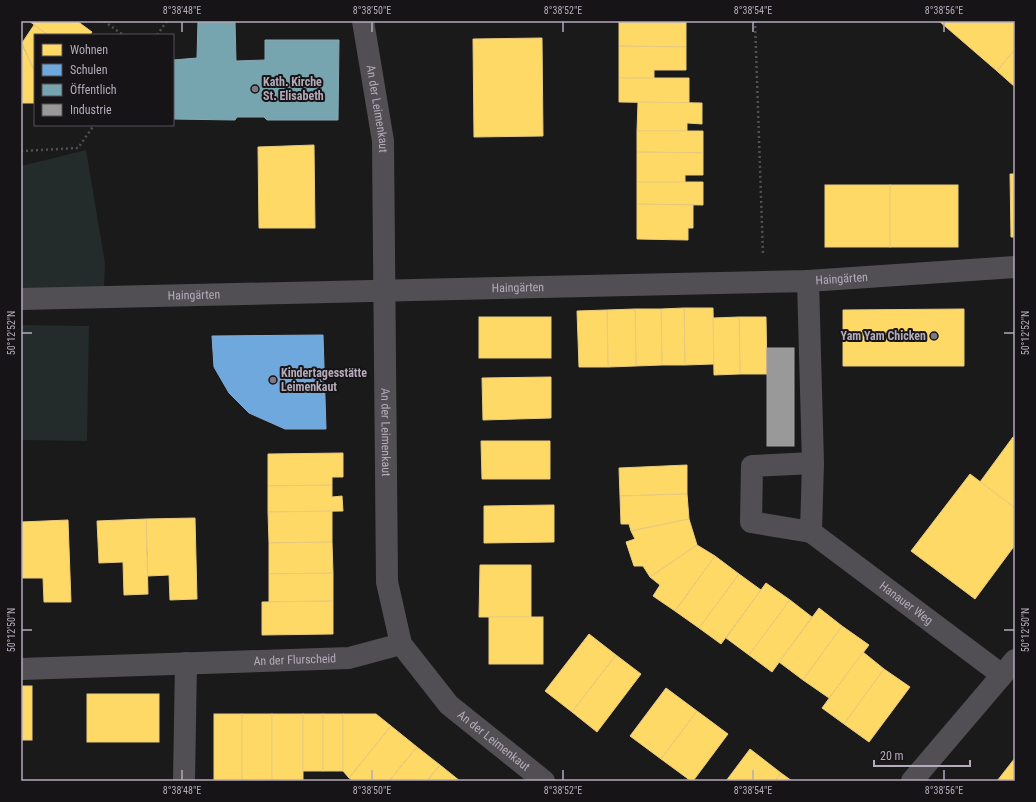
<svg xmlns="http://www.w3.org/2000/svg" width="1036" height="802" font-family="'Roboto Condensed',sans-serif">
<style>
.green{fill:#232b2b}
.homes{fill:#ffd966;stroke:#e8cb80}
.schools{fill:#6fa8dc;stroke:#84a9d2}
.public{fill:#76a5af;stroke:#89a7b3}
.industry{fill:#999;stroke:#a19ea3}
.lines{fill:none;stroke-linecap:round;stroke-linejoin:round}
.path{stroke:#535055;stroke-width:2.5;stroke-dasharray:2 3;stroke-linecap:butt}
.street{stroke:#524f54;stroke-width:22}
.ticks{fill:none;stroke:#b4abbb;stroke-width:1.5}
.poi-dot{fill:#7e7883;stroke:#161416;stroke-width:1.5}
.labels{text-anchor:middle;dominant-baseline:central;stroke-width:4;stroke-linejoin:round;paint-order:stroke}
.poi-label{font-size:12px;font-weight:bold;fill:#b4abbb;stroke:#161416;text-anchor:start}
.street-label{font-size:12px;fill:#b4abbb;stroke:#161416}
.neatline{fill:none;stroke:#b4abbb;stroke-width:1.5}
.ticks-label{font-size:10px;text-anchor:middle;fill:#b4abbb}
</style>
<rect width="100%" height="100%" fill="#1a1a1a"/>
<g class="green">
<path d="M86,150l19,113 -1,25 -83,3v-125z"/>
<path d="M21,325l68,1 -2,115 -66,-1z"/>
</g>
<g class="homes">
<path d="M29,21h48l15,11 -2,3h-42z"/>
<path d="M619,21h67v26l-67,-1z"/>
<path d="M939,21h76v28l-18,22z"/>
<path d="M34,25l14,10h-13v37l-13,-29z"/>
<path d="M542,38l1,98 -69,1 -1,-98z"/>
<path d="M21,43l14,29v31h-14z"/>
<path d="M619,46l67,1v23h-32v8h-35z"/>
<path d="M1015,49v38l-18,-16z"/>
<path d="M619,78h70v25l-70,-1z"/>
<path d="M638,102l64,1v21l-15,-1v8h-50z"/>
<path d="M637,131h66v22l-66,-1z"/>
<path d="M314,145l1,83h-56l-1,-81z"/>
<path d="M637,152l66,1v22h-18v7h-48z"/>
<path d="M1010,174h5v63h-4z"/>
<path d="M637,182h66v23l-66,-1z"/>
<rect x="825" y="185" width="65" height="62"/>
<rect x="890" y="185" width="68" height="62"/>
<path d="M637,204l56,1v23h-5v12l-51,-1z"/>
<path d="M684,308h29l1,56 -29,1z"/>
<path d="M684,308l1,57h-23l-1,-56z"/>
<path d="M635,309h26l1,56 -26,1z"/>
<path d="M635,309l1,57 -28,1 -1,-57z"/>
<path d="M964,309v57h-121v-56z"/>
<path d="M607,310l1,57h-29l-2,-56z"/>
<rect x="479" y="317" width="72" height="41"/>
<path d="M739,317h27l1,57h-27z"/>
<path d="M739,317l1,57 -26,1 -1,-57z"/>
<path d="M551,377v41l-68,2 -1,-42z"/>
<path d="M1013,437l2,1v70l-35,-26z"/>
<path d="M481,441h69v38h-68z"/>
<path d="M343,453v24h-11v8l-64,1v-32z"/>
<path d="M687,465v29l-67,2 -1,-28z"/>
<path d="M970,474l45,34v37l-40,54 -64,-48z"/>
<path d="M332,485v12l10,-1 1,15 -75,1v-26z"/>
<path d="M687,494l2,25 -58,12 -2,-7h-8l-1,-28z"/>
<path d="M554,505v37l-70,1v-37z"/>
<path d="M332,511v31l-63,1 -1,-31z"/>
<path d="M195,518l2,81 -27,1 -1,-25 -21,1 -2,-57z"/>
<path d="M146,519l2,75 -24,1 -1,-33 -24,1 -2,-42z"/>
<path d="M689,519l8,26 -47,32 -7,-11h-9l-8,-24 9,-3 -4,-8z"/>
<path d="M68,520l3,82h-27l-1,-24h-22v-56z"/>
<path d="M332,542l1,31 -64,1v-31z"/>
<path d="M697,545l18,11 -40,55 -22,-15 7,-11 -10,-8z"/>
<path d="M715,556l24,18 -40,54 -24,-17z"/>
<path d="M480,565h51v52h-52z"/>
<path d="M333,573v28l-64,1v-28z"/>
<path d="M739,574l22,16 -40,54 -22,-16z"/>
<path d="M766,583l24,17 -41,55 -23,-17z"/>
<path d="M790,600l22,17 -40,55 -23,-17z"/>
<path d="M333,601v33l-71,1v-33z"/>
<path d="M819,608l23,18 -39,54 -24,-18z"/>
<rect x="489" y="617" width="54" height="47"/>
<path d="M842,626l27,19 -40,53 -26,-18z"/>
<path d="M589,634l27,21 -44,57 -27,-21z"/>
<path d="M863,652l21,17 -40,55 -22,-16z"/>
<path d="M616,655l25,19 -44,58 -25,-20z"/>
<path d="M884,669l26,18 -41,55 -25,-18z"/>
<rect x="21" y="686" width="11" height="54"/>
<path d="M666,688l31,23 -36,48 -31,-23z"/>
<rect x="87" y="694" width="72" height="48"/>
<path d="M697,711l31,23 -35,47h-2l-30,-22z"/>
<rect x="214" y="714" width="28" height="66"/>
<rect x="242" y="714" width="30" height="66"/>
<rect x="272" y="714" width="31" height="66"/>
<rect x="303" y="714" width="20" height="57"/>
<rect x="323" y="714" width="20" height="57"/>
<path d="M343,714h33l15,12 -42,52 -6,-7z"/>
<path d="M391,726l26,21 -28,34h-35l-5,-3z"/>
<path d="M417,747l23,18 -13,16h-38z"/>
<path d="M750,749l31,24 -6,8h-49z"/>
<path d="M1015,758v23h-18z"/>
<path d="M440,765l20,16h-33z"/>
<path d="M781,773l11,8h-17z"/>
</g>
<path class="schools" d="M323,335l3,94h-41l-36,-16 -20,-20 -15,-26 -2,-31z"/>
<path class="public" d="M198,21h37l1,40 29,-1v-20h74l-1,80h-71l-3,-3h-27l-2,3 -62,-1v-59l24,-2z"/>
<rect class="industry" x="767" y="348" width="27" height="98"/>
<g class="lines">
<g class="path">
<path d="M104,21l19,14"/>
<path d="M755,21l8,234"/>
<path d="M157,35l10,-14"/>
<path d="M21,151l57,-3 16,-23"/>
</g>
<g class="street">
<path id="s1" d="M363,21l20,120 4,441 14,62 48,61 95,76"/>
<path id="s2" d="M808,281l5,182 -2,69 191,143"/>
<path id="s3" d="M21,299l787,-18 207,-14"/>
<path d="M811,532l-60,-10 1,-56 61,-3"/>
<path id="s4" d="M21,669l328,-11 52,-14"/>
<path d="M184,781l2,-118"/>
<path d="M912,781l103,-121"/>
</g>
</g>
<path class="ticks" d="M182,22v10M372,22v10M563,22v10M753,22v10M944,22v10M22,333h10M1004,333h10M22,630h10M1004,630h10M182,770v10M372,770v10M563,770v10M753,770v10M944,770v10"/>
<g class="poi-dot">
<circle cx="255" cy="89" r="4"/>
<circle cx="934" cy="336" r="4"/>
<circle cx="273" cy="380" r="4"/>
</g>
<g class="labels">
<g class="poi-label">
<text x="263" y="82">Kath. Kirche<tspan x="263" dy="14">St. Elisabeth</tspan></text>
<text x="926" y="336" text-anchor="end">Yam Yam Chicken</text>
<text x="281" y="373">Kindertagesstätte<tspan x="281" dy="14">Leimenkaut</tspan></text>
</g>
<g class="street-label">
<text stroke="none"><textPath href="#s1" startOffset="89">An der Leimenkaut</textPath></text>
<text stroke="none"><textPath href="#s3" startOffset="821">Haingärten</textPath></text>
<text stroke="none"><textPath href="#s3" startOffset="497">Haingärten</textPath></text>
<text stroke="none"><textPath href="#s3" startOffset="173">Haingärten</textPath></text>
<text stroke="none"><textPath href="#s1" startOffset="413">An der Leimenkaut</textPath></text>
<text stroke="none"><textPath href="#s2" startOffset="370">Hanauer Weg</textPath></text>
<text stroke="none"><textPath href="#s4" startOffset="274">An der Flurscheid</textPath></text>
<text stroke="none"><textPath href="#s1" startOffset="761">An der Leimenkaut</textPath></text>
</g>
</g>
<rect width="1036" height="802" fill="none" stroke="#161416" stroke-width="44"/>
<rect x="34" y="34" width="140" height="92" fill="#161416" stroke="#555058"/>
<rect x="42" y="44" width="20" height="12" fill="#ffd966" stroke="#555058"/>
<text x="70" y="54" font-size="12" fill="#b4abbb">Wohnen</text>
<rect x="42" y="64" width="20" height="12" fill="#6fa8dc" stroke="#555058"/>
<text x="70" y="74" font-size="12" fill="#b4abbb">Schulen</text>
<rect x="42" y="84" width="20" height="12" fill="#76a5af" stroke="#555058"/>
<text x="70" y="94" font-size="12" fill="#b4abbb">Öffentlich</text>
<rect x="42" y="104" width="20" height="12" fill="#999999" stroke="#555058"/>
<text x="70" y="114" font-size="12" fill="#b4abbb">Industrie</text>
<path d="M874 760v6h96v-6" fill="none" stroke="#b4abbb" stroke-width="2"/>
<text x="880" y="760" font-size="12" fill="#b4abbb" stroke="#161416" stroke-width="3" paint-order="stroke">20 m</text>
<rect x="22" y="22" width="992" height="758" class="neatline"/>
<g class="ticks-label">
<text x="182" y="14">8°38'48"E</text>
<text x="372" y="14">8°38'50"E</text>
<text x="563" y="14">8°38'52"E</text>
<text x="753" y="14">8°38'54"E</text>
<text x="944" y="14">8°38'56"E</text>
<text transform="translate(11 333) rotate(-90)" y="4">50°12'52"N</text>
<text transform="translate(1025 333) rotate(-90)" y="4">50°12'52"N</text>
<text transform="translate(11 630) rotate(-90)" y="4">50°12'50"N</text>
<text transform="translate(1025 630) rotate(-90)" y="4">50°12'50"N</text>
<text x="182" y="794">8°38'48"E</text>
<text x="372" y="794">8°38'50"E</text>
<text x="563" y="794">8°38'52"E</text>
<text x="753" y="794">8°38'54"E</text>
<text x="944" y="794">8°38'56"E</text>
</g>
</svg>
